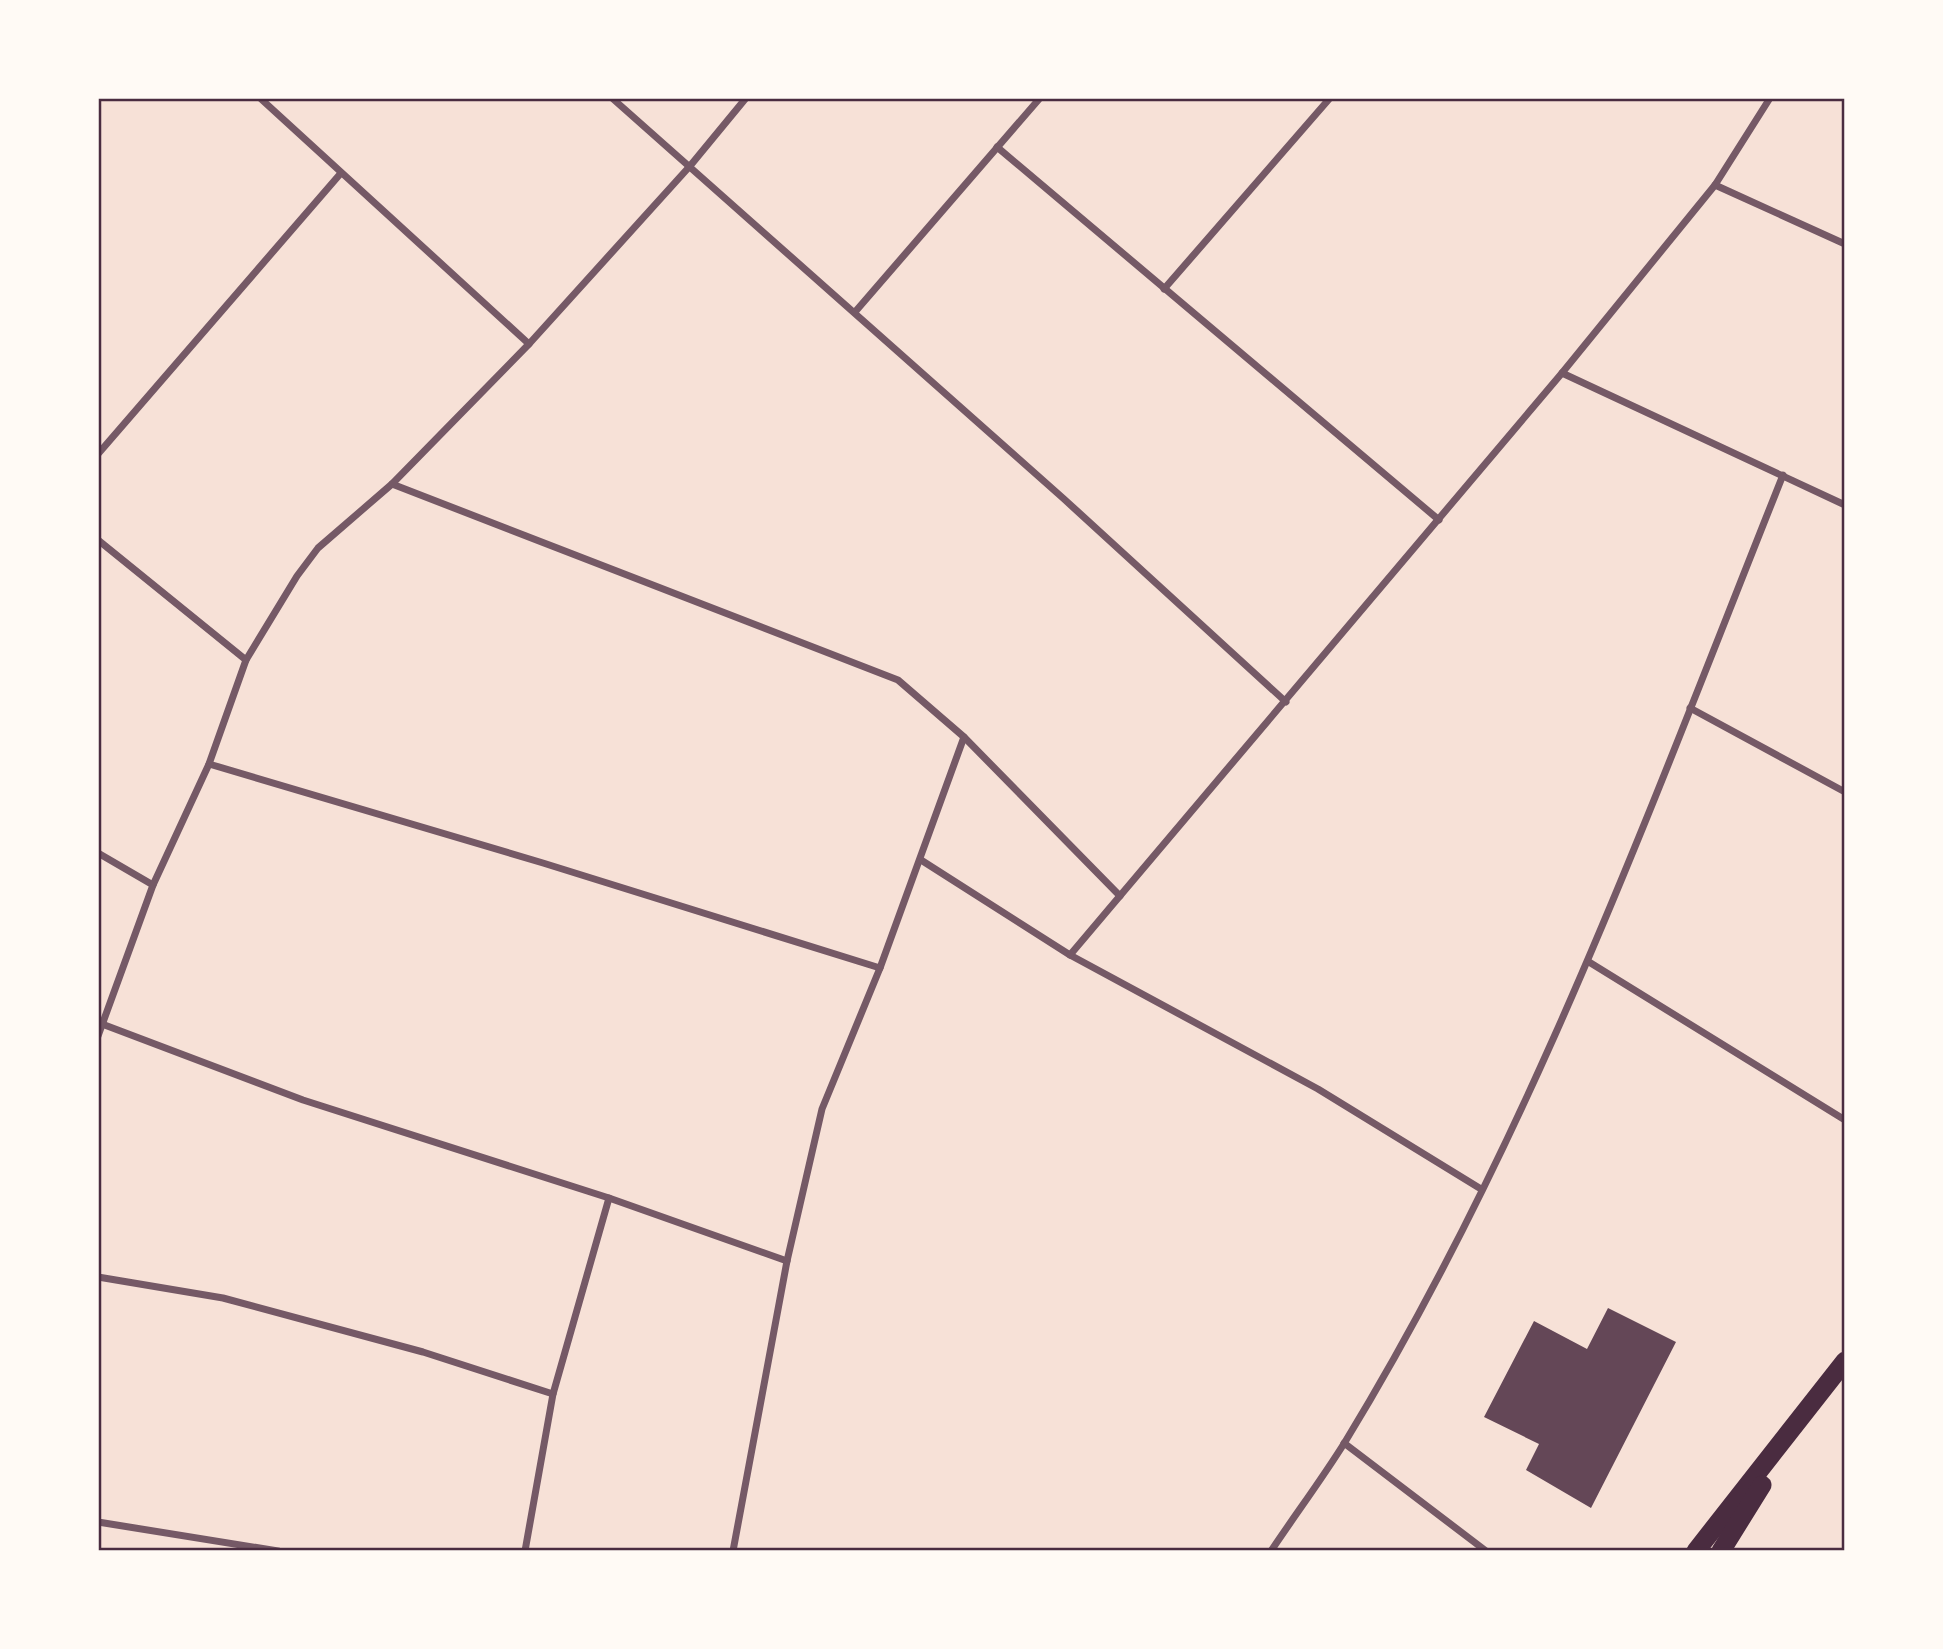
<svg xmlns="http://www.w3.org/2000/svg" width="1943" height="1649" font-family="'Noto Sans',sans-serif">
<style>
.building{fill:#644757}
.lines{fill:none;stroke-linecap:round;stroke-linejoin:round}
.minor{stroke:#755966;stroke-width:7}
.trunk{stroke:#4a2c40;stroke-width:19}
.neatline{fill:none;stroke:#4a2c40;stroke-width:2.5}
</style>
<rect width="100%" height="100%" fill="#f7e1d7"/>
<path class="building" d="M1608,1308l68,34 -85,166 -65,-38 13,-26 -55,-27 50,-96 53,28z"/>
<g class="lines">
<g class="minor">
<path d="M260,98l269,246"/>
<path d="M612,98l452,401 222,203"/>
<path d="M997,147l442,373"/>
<path d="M1715,185l130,59"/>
<path d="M1164,289l166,-191"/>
<path d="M855,312l185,-214"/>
<path d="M1562,373l283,132"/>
<path d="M98,454l243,-281"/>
<path d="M392,484l506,196 66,57 156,159"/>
<path d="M98,540l148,120"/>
<path d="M1690,708l155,84"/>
<path d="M209,764l334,99 337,105"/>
<path d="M98,853l55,32"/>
<path d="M921,860l149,95 248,134 163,100"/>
<path d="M1070,955l492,-582 153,-188 55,-87"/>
<path d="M1589,962l256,158"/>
<path d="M102,1024l201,76 306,98 178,63"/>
<path d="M98,1036l55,-151 56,-121 37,-104 51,-84 21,-28 74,-64 137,-140 161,-178 56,-68"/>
<path d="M98,1277l125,21 200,54 130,42"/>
<path d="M1344,1443l142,108"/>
<path d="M98,1522l180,29"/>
<path d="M525,1551l28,-157 56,-196"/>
<path d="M733,1551l54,-290 35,-152 58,-141 84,-231"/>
<path d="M1271,1551c24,-36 51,-72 74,-109 185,-303 307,-639 438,-967"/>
</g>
<g class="trunk">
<path d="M1696,1551l149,-190"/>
<path d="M1721,1551l41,-66"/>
</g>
</g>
<rect width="1943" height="1649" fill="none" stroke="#fffaf5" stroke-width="200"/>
<rect x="100" y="100" width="1743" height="1449" class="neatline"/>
</svg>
